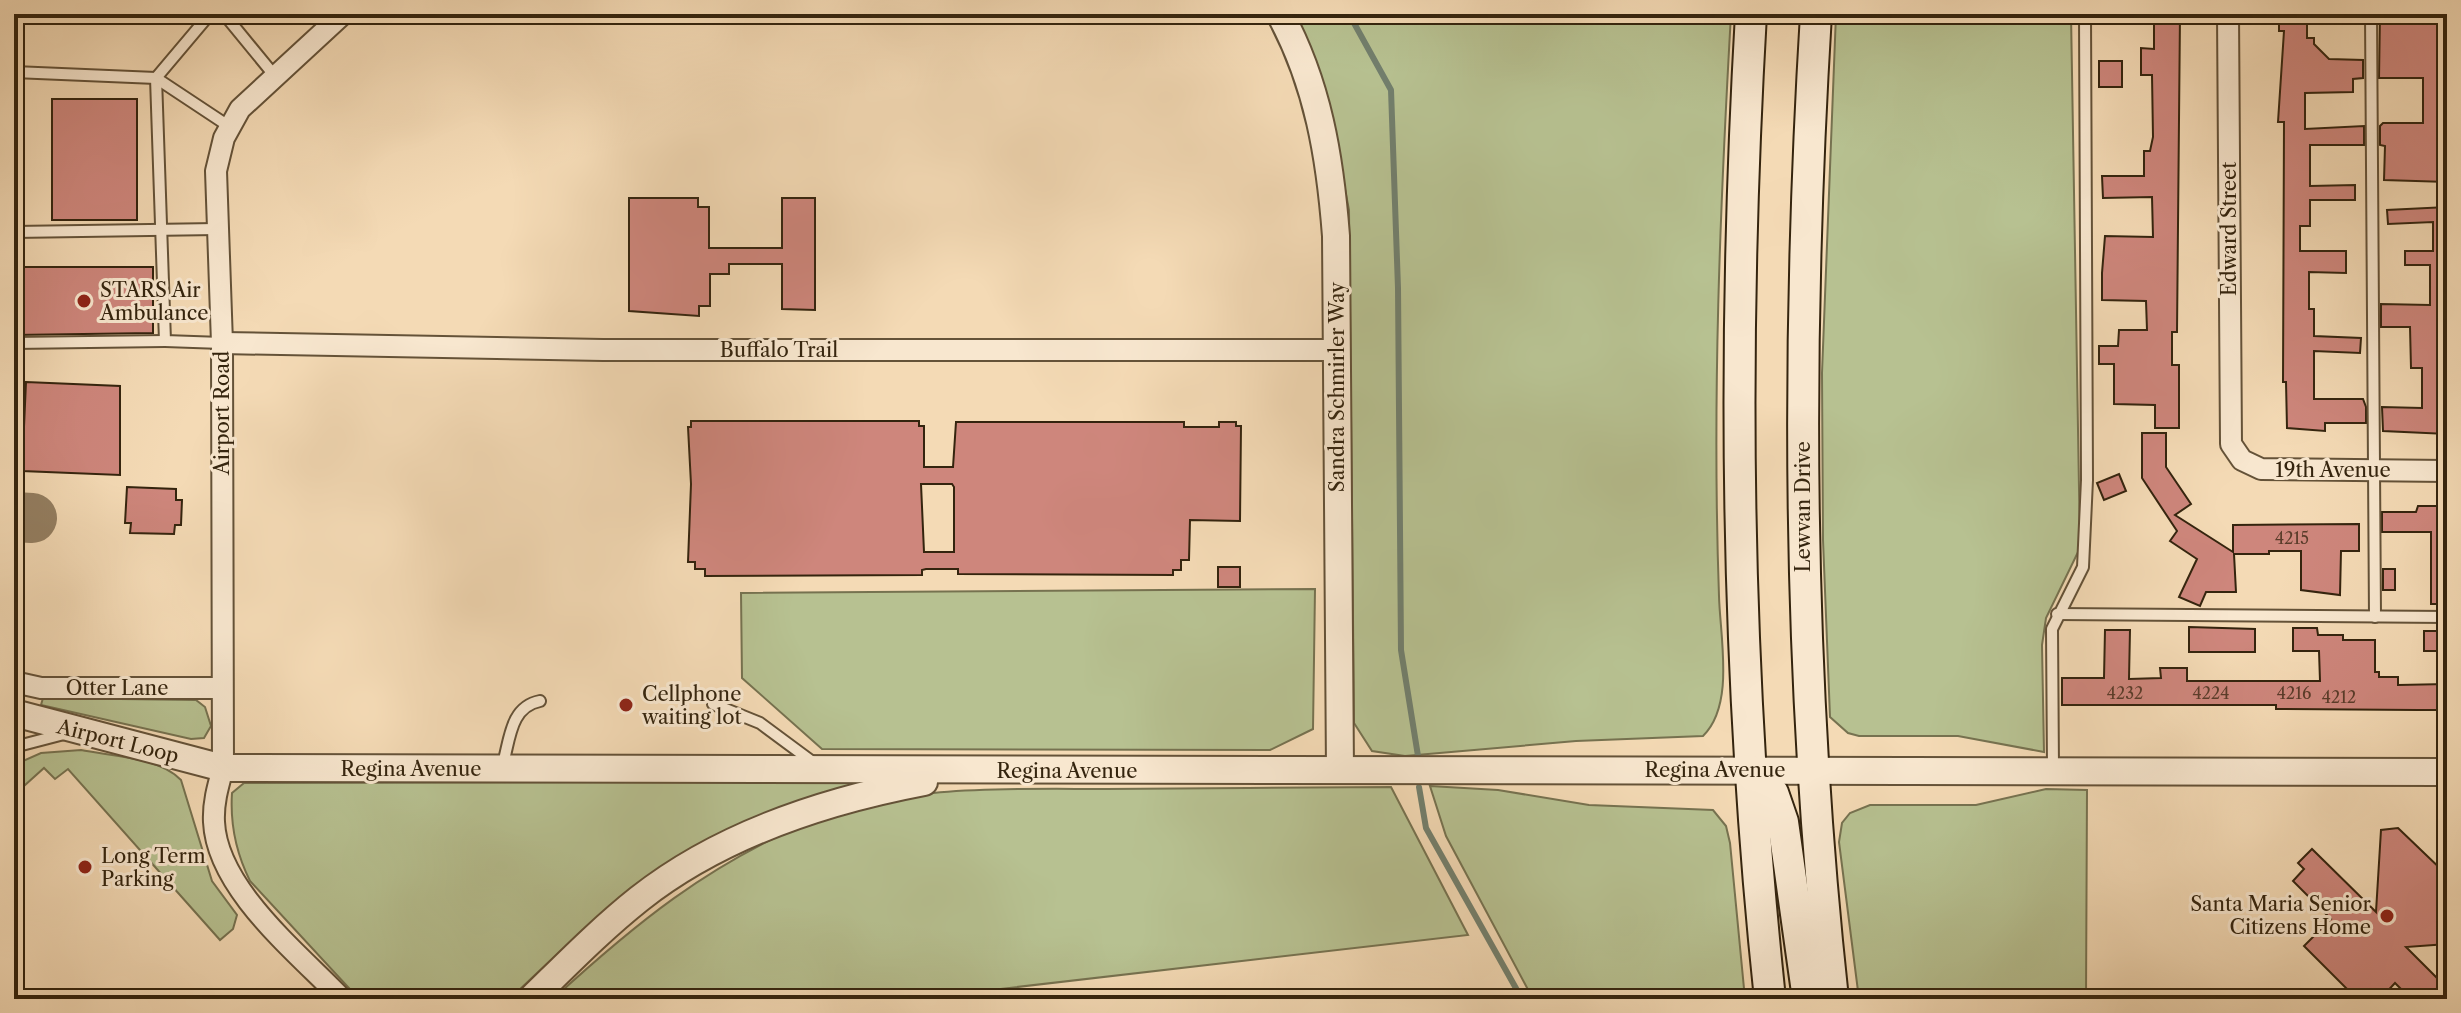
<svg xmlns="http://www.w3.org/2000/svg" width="2461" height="1013" font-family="'Libre Caslon Text',serif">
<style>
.green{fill:#b7c191;stroke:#767250;stroke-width:2}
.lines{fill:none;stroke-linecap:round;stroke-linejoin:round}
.stream{stroke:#727f6d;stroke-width:6}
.taxiway{stroke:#947f62;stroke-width:50}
.building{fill:#ce867c;stroke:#34240e;stroke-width:2;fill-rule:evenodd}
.service-casing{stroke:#645238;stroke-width:14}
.minor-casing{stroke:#645238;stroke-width:24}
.tertiary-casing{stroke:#645238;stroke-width:30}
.secondary-casing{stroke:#34240e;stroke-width:34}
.service{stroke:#f8e7cf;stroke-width:10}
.minor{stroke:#f8e7cf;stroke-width:20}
.tertiary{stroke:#f8e7cf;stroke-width:26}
.secondary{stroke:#f8e7cf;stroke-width:30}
.poi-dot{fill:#8f2418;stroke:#f8e7cf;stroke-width:3}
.labels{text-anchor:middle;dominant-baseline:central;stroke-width:6;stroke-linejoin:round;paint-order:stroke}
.number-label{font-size:16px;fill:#5a3c2a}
.street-label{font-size:20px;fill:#34240e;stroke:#f8e7cf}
.poi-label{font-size:20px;fill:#34240e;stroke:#f8e7cf;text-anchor:start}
</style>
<rect width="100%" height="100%" fill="#f4dab5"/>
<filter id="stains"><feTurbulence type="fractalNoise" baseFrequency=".0025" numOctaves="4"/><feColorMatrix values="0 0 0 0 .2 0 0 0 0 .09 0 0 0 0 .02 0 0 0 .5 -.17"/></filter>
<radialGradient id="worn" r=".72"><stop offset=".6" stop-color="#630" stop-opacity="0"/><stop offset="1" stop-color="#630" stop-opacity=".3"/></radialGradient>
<g class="green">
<path d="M1293,14h438c-11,194 -19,388 -12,582 1,41 16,109 -16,140l-127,5 -171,15 -33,-5 -18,-28 -5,-513 -16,-84z"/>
<path d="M1836,14h235l9,534 -34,70 -4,27 2,107 -86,-16h-99l-11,-3 -18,-16 -7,-177 -1,-167z"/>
<path d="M1315,589l-2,140 -43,21 -448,-1 -80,-71 -1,-85z"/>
<path d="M43,698l153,2 9,7 6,19 -7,12 -13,1 -150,-34z"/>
<path d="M81,750c30,6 78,7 100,30l31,101 25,34 -4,14 -13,11 -152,-171 -13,10 -11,-11 -30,27v-30l27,-12z"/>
<path d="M853,781l-4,5c-146,41 -232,109 -339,213h-151l-109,-118c-14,-28 -20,-57 -18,-88l12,-10z"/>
<path d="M1430,786l68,4 91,15 124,5 13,16 4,17 15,156h-212l-87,-163z"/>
<path d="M1391,787l77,148 -555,64h-360c83,-76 153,-133 258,-178 89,-37 200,-32 295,-32 95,-1 190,-1 285,-2z"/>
<path d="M2046,789l41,1 -1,209h-227l-20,-157 3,-19 8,-10 20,-8h106z"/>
</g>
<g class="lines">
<g class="stream">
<path d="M1349,14l42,76 7,198 3,362 17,106"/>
<path d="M1419,787l7,41 96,171"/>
</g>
<path class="taxiway" d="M14,517l18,1"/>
</g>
<g class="building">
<path d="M2154,14h26l-3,318h-5v33h7v63h-24v-23l-41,-1v-40h-15v-18h19l1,-16h28l-1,-29 -44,-1v-27l3,-37 48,1 -1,-40 -49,1 -1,-22h42v-25h6l3,-14 -1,-62h-11v-27l13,1z"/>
<path d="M2279,14h28v24h7v6l15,15 34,1v18l-10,1v13l-48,1v36l59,-3v19h-54v41l45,-1v15h-45v26h-10v25h46v22l-37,-1v37h5v27l47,2 -1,15 -46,-2v48h49l3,8v16h-41v8l-38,-3 -1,-46h-3l1,-260h-6l6,-91h-5z"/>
<path d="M2380,14h67v168l-63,-2 1,-34 -5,-1v-19l3,-3h40v-45h-44z"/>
<rect x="2099" y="61" width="23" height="26"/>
<rect x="52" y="99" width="85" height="121"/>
<path d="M629,198h69v9h11v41h73v-50h33v112l-33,-1v-45h-53v10h-19v32h-11v10l-70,-5z"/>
<path d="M2447,207v227l-64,-3 -1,-24 40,1v-40h-11l-1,-41h-29v-23l49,1v-40h-25v-14h28v-29l-45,2 -1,-14z"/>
<path d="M14,267h139v66l-139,2z"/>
<path d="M26,382l94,4v89l-98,-4z"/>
<path d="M691,421h228v5h5v41h29l3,-45h228v5h35v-5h17v4h5l-1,95 -50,-1 -1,40h-8v10h-8v5l-215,-1v-5h-32l-4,1v5l-217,1v-7h-10v-7h-7l3,-78 -3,-57h3zM921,484h31l2,3v65h-30z"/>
<path d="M2142,433h24v34l25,37 -16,11 58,37v-27l126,-1v27h-18l-1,44 -39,-5v-39h-32v3h-35l2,38h-30l-6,14 -21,-9 18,-38 -27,-18 7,-10 -35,-53z"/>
<path d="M2119,474l7,17 -22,9 -7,-17z"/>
<path d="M127,487l49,2v11h6l-1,25h-6l-1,9 -44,-1 1,-10h-6z"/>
<path d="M2418,506h29v98h-16v-72h-49v-20h34z"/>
<rect x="1218" y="567" width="22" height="20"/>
<rect x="2383" y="569" width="12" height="21"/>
<path d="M2189,627l66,2v23h-66z"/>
<path d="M2293,628h24l1,7h25v5h32v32h4v5h19v8l49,-1v17h-8v9h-22l-141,-1v-4h-214v-27h42l1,-48h25l-1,49 32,-1 -1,-10h27v13h133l-1,-30h-26z"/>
<rect x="2424" y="631" width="18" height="20"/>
<path d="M2398,828l49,47v69l-41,3 41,41v11h-36l-16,-16 -15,16h-23l-53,-53 27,-27 -38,-38 11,-12 -6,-6 14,-14 64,63 5,-82z"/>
</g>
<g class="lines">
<defs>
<g id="service">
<path d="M210,14l-54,64 9,263 57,2"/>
<path d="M224,14l50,61"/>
<path d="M2371,14l4,603"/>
<path d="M14,72l142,6 74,49"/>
<path d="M14,232l203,-3"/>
<path d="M14,343l151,-2"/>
<path d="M2057,614l390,3"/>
<path d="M713,704l47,19 54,40"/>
<path d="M14,747l50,-13"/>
<path d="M502,767c8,-25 7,-60 38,-66"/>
<path d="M2053,768l-1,-139 31,-62 4,-87 -2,-466"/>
</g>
<g id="minor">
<path d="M2228,14l3,430 11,16 19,9 186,2"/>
<path d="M222,343l381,7h733"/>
<path d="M14,682l27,6h180"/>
<path d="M342,999c-44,-46 -125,-110 -128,-177 -1,-19 4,-36 9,-54l-1,-425 -6,-172 8,-33 16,-29 103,-95"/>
</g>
<g id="tertiary">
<path d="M1280,14c38,70 50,143 56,222l4,534"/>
<path d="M14,713l209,55 2224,4"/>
<path d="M531,999c35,-34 69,-69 108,-100 81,-64 185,-98 285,-117"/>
</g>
<g id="secondary">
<path d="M1751,14c-19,329 -16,657 19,985"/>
<path d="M1816,14c-20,329 -19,657 17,985"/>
<path d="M1748,770l25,23 10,29 25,177"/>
</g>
</defs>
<use href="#service" class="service-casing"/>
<use href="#minor" class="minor-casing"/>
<use href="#tertiary" class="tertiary-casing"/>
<use href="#secondary" class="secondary-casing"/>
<use href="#service" class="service"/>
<use href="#minor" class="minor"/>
<use href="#tertiary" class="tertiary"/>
<use href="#secondary" class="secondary"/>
</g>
<g class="poi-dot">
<circle cx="84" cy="301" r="8"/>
<circle cx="626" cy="705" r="8"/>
<circle cx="85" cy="867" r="8"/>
<circle cx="2387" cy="916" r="8"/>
</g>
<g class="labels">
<g class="number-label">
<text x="2292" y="538">4215</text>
<text x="2125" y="693">4232</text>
<text x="2211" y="693">4224</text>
<text x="2294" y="693">4216</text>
<text x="2339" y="697">4212</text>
</g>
<g class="street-label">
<text transform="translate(2229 229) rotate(-90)">Edward Street</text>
<text x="779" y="350">Buffalo Trail</text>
<text transform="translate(1337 387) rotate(-90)">Sandra Schmirler Way</text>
<text transform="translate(222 413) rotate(-90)">Airport Road</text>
<text x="2333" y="470">19th Avenue</text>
<text transform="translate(1803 507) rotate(-90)">Lewvan Drive</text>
<text x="117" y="688">Otter Lane</text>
<text transform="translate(118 741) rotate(14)">Airport Loop</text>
<text x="411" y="769">Regina Avenue</text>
<text x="1715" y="770">Regina Avenue</text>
<text x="1067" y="771">Regina Avenue</text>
</g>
<g class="poi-label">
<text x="100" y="290">STARS Air<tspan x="100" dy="23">Ambulance</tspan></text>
<text x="642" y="694">Cellphone<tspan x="642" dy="23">waiting lot</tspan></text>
<text x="101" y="856">Long Term<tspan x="101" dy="23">Parking</tspan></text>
<text x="2371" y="904" text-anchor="end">Santa Maria Senior<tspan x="2371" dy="23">Citizens Home</tspan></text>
</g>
</g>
<rect width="2461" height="1013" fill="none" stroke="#f4dab5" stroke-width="48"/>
<rect x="16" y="16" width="2429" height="981" fill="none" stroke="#34240e" stroke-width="4"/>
<rect x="24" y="24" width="2413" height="965" fill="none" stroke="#34240e" stroke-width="2"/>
<rect width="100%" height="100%" filter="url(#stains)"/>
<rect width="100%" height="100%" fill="url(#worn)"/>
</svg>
